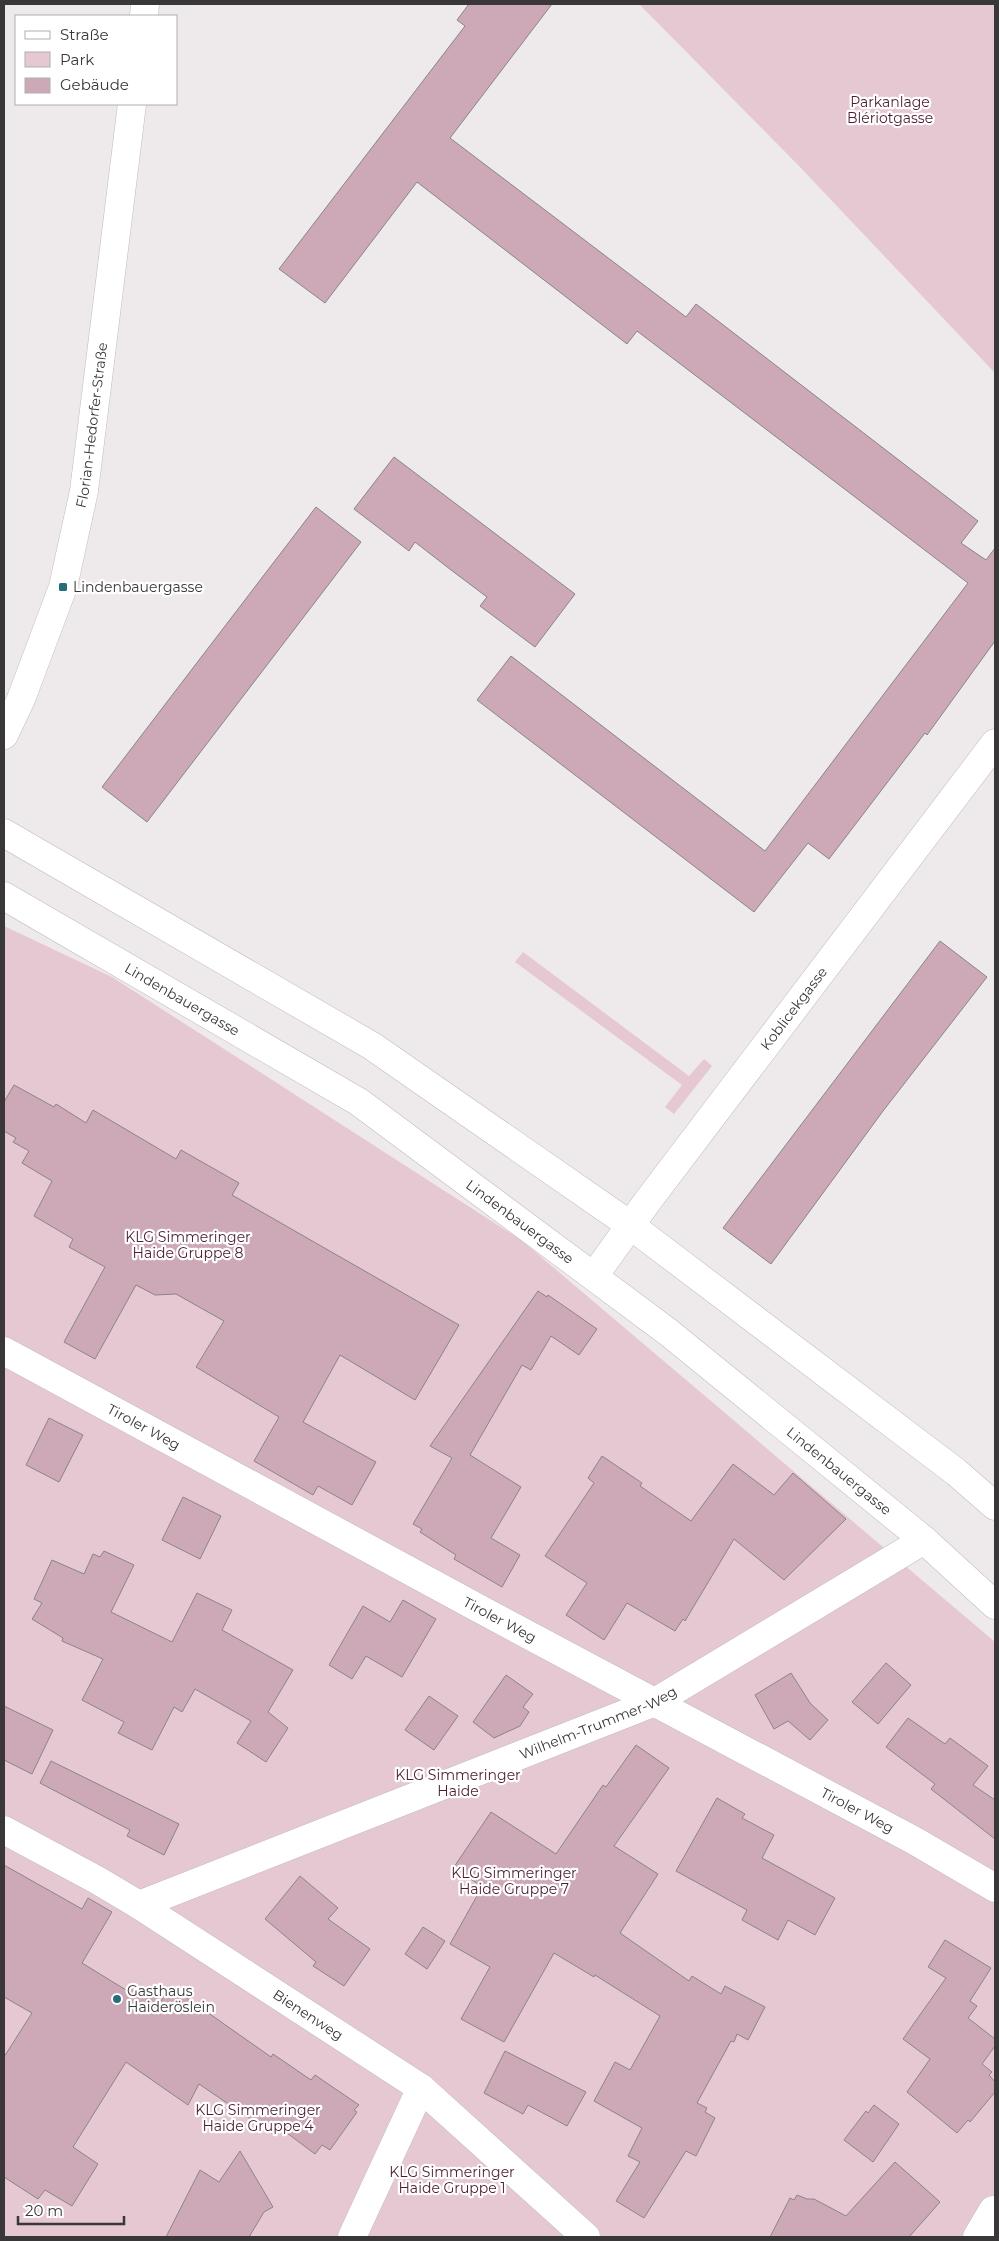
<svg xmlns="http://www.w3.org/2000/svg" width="999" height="2241" font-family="Montserrat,sans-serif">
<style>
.green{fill:#e6c8d3}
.building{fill:#cda9b7;stroke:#898586}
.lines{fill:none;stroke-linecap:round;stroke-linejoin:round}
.street-casing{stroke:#c0bbbd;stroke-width:29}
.secondary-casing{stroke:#c0bbbd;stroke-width:29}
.street{stroke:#fff;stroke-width:28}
.secondary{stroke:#fff;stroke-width:28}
.poi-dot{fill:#266e7a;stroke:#fff;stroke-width:2}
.labels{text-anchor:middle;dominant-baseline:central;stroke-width:4.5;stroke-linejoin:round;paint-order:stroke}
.park-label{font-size:14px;fill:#4b1d33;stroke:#fff}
.street-label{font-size:14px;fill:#393738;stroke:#fff}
.poi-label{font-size:14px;fill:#393738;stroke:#fff;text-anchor:start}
</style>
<rect width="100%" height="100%" fill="#eee9ea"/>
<g class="green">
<path d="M639,4h356v369l-196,-207z"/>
<path d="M4,926l108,51 409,263 474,402v592l-2,3h-989z"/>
<path d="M523,952l166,124 15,-17 8,7 -38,48 -9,-7 17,-22 -167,-123z"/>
</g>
<g class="building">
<path d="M469,4h83l-102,134 236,179 10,-13 282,217 -17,22 25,17 9,-12v93l-68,94 -2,-2 -96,126 -21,-16 -54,69 -277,-212 34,-44 254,195 203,-268 -331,-252 -10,13 -210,-162 -92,121 -46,-34 186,-243 -8,-6z"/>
<path d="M394,457l181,137 -40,53 -55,-41 7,-9 -36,-27 -36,-28 -6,9 -55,-42z"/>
<path d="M316,507l45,35 -214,280 -45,-35z"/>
<path d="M940,941l47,36 -104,134 -112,153 -48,-36z"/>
<path d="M14,1085l40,22 2,-3 30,19 7,-13 83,49 5,-9 58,33 -7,12 227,130 -44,75 -75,-45 -37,67 73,40 -24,43 -34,-19 -5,9 -59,-34 25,-44 -83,-50 28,-46 -48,-27 -21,1 -19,-10 -41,74 -31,-17 41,-75 -36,-20 4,-8 -39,-23 18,-35 -30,-18 7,-12 -16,-9 3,-4 -12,-7v-29z"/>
<path d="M538,1291l9,6 1,-2 49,34 -18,26 -28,-19 -20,34 -9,-5 -52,90 51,32 -30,51 29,17 -18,32 -48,-28 2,-4 -36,-23 2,-3 -9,-5 39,-66 -22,-12z"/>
<path d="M49,1418l34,17 -24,47 -33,-17z"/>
<path d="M602,1456l40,27 -2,3 51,35 42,-57 41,31 19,-22 53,46 -62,61 -50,-41 -49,82 -2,-2 -8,12 -48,-28 -23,37 -38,-25 21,-32 -42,-27 49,-73 -6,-5z"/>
<path d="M183,1497l38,19 -21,43 -38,-19z"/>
<path d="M104,1551l30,14 -23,47 61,30 25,-49 35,17 -10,20 71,40 -25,42 20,16 -22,34 -29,-19 14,-22 -56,-32 -13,23 -8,-5 -22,43 -34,-17 6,-11 -42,-22 21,-41 -41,-18 1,-3 -31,-19 10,-16 -8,-4 18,-39 32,14 9,-20 7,3z"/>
<path d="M403,1600l33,19 -34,58 -36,-21 -14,23 -23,-14 34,-59 27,16z"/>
<path d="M886,1663l25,22 -33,39 -26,-22z"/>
<path d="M791,1673l19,30 18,17 -18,20 -22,-19 -14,8 -19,-34z"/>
<path d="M506,1675l27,19 -10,13 6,5 -9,14 -26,12 -21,-16z"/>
<path d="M429,1696l29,20 -24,34 -29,-20z"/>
<path d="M4,1706l49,24 -21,44 -28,-14z"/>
<path d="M908,1718l37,26 5,-6 38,28 -15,19 22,15v39l-64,-50 4,-5 -49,-37z"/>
<path d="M636,1745l33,23 -55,78 44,28 -38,59 69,48 3,-5 29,18 4,-8 40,21 -17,33 -11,-6 -3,8 -3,-1 -34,62 10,5 -2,4 10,6 -19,38 -10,-5 -42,67 -28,-17 24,-39 -12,-6 14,-28 -48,-27 21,-39 15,8 30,-54 -65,-41 -1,2 -40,-24 -50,89 -43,-23 29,-52 -40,-23 32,-57 -28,-20 37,-55 65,42 47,-69 3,2z"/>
<path d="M51,1761l128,63 -15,31 -37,-19 3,-6 -90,-47z"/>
<path d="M717,1798l28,16 -3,4 32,17 -12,23 73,40 -20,37 -27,-15 -10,20 -36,-20 5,-10 -71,-39z"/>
<path d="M4,1865l78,44 6,-11 24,14 -30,51 44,27 5,-7 30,18 9,-15 101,71 2,-3 38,26 4,-5 44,30 -5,5 3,2 -27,38 -8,-5 -7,9 -36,-27 -5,8 -75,-51 -11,21 -62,-43 -53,85 25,17 -26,42 -27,-16 -7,9 -34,-22v-120l28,-44 -28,-16z"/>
<path d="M300,1876l38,32 -10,11 42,30 -26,37 -31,-20 3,-4 -51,-43z"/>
<path d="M423,1927l22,14 -18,28 -22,-15z"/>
<path d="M945,1940l46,28 -21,33 7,5 -9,12 27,21v7l-13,18 10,8 -3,3 6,7v10l-25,30 -2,-2 -11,13 -50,-41 23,-33 -27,-20 43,-61 -18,-11z"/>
<path d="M505,2051l81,41 -19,34 -39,-21 -5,9 -39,-21z"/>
<path d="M874,2105l25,19 -26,38 -29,-22 22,-29 2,2z"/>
<path d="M240,2151l33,56 -9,5 -15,25h-83l34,-67 19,12z"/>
<path d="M895,2162l45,40 -31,35h-139l20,-39 4,2 3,-5 10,4h7l32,17z"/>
</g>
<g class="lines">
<defs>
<g id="street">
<path id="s1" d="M594,1276l53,-74 348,-459"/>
<path id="s2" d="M4,1351l487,264 424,226 80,47"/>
<path id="s3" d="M4,1830l93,50 42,25 282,183 165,149"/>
<path id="s4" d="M139,1905l516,-203 269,-162"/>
<path d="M352,2237l69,-149"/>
<path d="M977,2237l16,-27"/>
</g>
<g id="secondary">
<path d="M144,16l1,-12"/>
<path id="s5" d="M4,735l17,-36 42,-112 21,-96 48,-387"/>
<path d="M4,833l368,213 258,179 326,247 39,34"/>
<path id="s6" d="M4,896l355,206 309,230 256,208 71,65"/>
</g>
</defs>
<use href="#street" class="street-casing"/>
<use href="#secondary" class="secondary-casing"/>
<use href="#street" class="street"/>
<use href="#secondary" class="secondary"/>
</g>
<g class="poi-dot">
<rect x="58" y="582" width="10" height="10" rx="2.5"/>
<circle cx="117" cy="1999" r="5"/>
</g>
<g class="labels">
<g class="park-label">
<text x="890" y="102">Parkanlage<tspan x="890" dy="16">Blériotgasse</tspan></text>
<text x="188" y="1237">KLG Simmeringer<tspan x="188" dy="16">Haide Gruppe 8</tspan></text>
<text x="458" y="1775">KLG Simmeringer<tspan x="458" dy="16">Haide</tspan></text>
<text x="514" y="1873">KLG Simmeringer<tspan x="514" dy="16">Haide Gruppe 7</tspan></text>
<text x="258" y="2110">KLG Simmeringer<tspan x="258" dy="16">Haide Gruppe 4</tspan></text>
<text x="452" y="2172">KLG Simmeringer<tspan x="452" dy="16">Haide Gruppe 1</tspan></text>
</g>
<g class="street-label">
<text stroke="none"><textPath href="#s5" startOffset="324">Florian-Hedorfer-Straße</textPath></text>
<text stroke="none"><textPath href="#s6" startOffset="206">Lindenbauergasse</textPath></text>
<text stroke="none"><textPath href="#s1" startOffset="334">Koblicekgasse</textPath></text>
<text stroke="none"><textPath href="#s6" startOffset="611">Lindenbauergasse</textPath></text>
<text stroke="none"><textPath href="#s2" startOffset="159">Tiroler Weg</textPath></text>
<text stroke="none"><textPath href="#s6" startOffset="1016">Lindenbauergasse</textPath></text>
<text stroke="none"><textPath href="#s2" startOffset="564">Tiroler Weg</textPath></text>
<text stroke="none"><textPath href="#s4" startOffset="494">Wilhelm-Trummer-Weg</textPath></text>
<text stroke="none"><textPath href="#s2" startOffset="969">Tiroler Weg</textPath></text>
<text stroke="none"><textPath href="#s3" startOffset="356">Bienenweg</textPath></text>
</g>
<g class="poi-label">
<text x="73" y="587">Lindenbauergasse</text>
<text x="127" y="1991">Gasthaus<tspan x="127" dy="16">Haideröslein</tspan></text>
</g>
</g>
<rect width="999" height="2241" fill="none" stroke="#393738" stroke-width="10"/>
<rect x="15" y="15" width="162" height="90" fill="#ffffff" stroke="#b0afaf"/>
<rect x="25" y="31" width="25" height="8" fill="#ffffff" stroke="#b0afaf"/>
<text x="60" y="40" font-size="15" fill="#393738">Straße</text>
<rect x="25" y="52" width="25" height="15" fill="#e6c8d3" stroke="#b0afaf"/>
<text x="60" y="65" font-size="15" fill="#393738">Park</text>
<rect x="25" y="78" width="25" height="15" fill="#cda9b7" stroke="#b0afaf"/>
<text x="60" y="90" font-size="15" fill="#393738">Gebäude</text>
<path d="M18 2216v8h106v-8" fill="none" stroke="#393738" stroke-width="2.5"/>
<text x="25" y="2216" font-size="15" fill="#393738" stroke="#ffffff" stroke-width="4" paint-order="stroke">20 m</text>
</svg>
